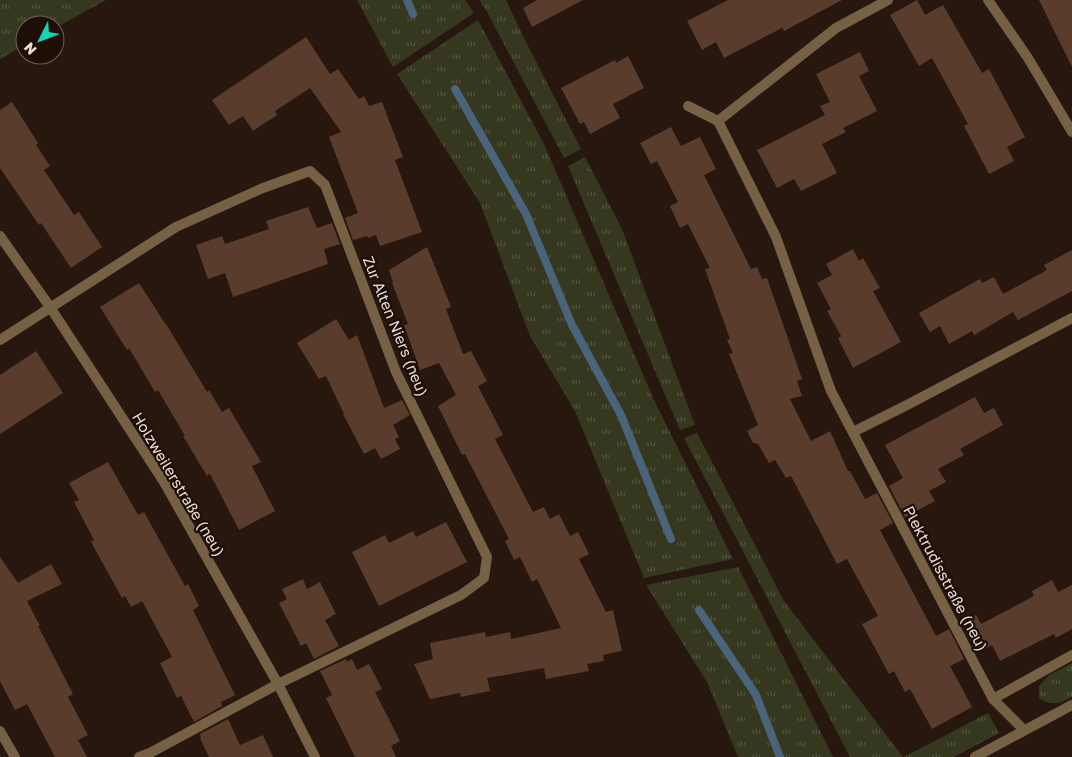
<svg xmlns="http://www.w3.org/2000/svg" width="1072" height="757" font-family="'Golos Text',sans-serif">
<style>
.grass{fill:url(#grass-tufts)}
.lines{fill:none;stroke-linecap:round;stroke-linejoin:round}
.stream{stroke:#49647b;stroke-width:8}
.building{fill:#5a3c2c}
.street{stroke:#776145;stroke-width:10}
.labels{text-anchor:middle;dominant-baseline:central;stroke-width:4.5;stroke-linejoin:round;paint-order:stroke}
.street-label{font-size:15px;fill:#eaded8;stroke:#1d0e06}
</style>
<defs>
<pattern id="grass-tufts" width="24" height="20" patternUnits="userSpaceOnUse" patternTransform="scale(1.25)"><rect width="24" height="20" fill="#35381f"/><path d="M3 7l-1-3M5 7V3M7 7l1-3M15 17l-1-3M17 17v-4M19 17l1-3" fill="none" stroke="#52543f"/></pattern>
</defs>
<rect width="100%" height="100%" fill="#27170e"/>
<g class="grass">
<path d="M0,0h106l-51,28v-3h-30v20l-25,14z"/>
<path d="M357,0h108l9,13 -81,54z"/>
<path d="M479,0h27l19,40 56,109 -17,9 -78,-148z"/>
<path d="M478,20l66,124 110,256 79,159 -89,19 -69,-167 -45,-75 -50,-133 -83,-129z"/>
<path d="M585,157l37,72 73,196 -15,5 -112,-264z"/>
<path d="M697,433l87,168 119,156h-53l-166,-319z"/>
<path d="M738,567l95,190h-95l-31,-75 -61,-97z"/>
<path d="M1072,663v34c-14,7 -19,9 -33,1v-12l10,-11z"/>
<path d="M988,713l11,20 -45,24h-50z"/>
</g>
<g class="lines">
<g class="stream">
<path d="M407,0l6,14"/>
<path d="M455,89l71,125 46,111 49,90 50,124"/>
<path d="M699,610l57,85 24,62"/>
</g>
</g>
<g class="building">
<path d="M537,0h46l-51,27 -9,-19z"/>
<path d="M728,0h114l-58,31 -2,-3 -58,30 -8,-16 -14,8 -15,-29z"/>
<path d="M917,0l8,15 18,-10 39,68 7,-4 36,68 -18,10 7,14 -25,13 -25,-48 4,-2 -36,-66 -13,8 -29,-51z"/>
<path d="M1039,0h33v67z"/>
<path d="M306,37l24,37 8,-5 21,30 5,-3 5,10 13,-4 21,55 -8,3 27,72 -42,14 -4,-11 -8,3 -1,-2 -14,4 -8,-22 13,-5 -29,-76 12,-5 -31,-44 -35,23 2,4 -24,16 -10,-15 -14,9 -17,-25z"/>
<path d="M860,52l9,19 -10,5 18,35 -34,17 3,4 -24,12 15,29 -36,18 -7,-12 -17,9 -20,-38 68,-35 -5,-9 10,-4 -14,-28z"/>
<path d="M628,56l16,32 -31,16 7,14 -30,16 -6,-12 -4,2 -19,-36 54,-28 1,3z"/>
<path d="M12,102l26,41 -2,2 14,21 -6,4 30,45 5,-3 23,35 -31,21 -30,-45 -2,2 -39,-57v-58z"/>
<path d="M671,127l10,19 19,-9 16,32 -12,6 47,94 6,-2 5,12 5,-1 35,101 -5,2 5,15 -12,3 21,42 19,-10 18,40h2l15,28 12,-6 16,30 -13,7 56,106 13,-7 15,30 -14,7 22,41 -40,22 -22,-40 -5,3 -11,-21 -5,3 -27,-50 16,-8 -31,-57 -10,5 -46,-88 -5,2 -11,-18 -6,3 -11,-19 -5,-1 -6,-12 11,-6 -29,-71 4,-1 -6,-13 3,-1 -25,-70 5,-1 -22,-44 -8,4 -10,-22 8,-4 -21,-41 -6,3 -11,-21z"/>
<path d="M308,207l9,21 15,-5 8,21 -16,5 4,15 -95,33 -8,-24 -17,6 -12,-34 26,-9 3,8 44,-15 -3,-8z"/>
<path d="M427,247l24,60 -5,2 17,45 8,-3 16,30 -9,5 25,49 -8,4 38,73 11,-5 6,12 9,-5 11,22 8,-4 11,22 -10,5 27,53 7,-2 9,41 -19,4 1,6 -17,3 2,7 -43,8 -2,-11 -33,6 -24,4 3,13 -29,6 -1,-4 -30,6 -16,-35 19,-5 -3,-16 55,-11 1,5 24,-5 1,7 50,-11 -24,-49 -5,3 -12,-25 -6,3 -9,-19 4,-2 -44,-85 -3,1 -24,-49 18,-11 -17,-32 -19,7 -16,-45 4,-1 -16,-41h1l-4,-13z"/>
<path d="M853,249l6,12 4,-3 17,30 -7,3 28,51 -48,26 -15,-30 3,-2 -14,-25 4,-2 -14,-26 15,-8 -6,-11z"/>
<path d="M1072,250v41l-54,29 -5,-8 -39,23 -2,-4 -23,13 -9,-18 -10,6 -11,-19 61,-34 2,4 12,-6 9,17 44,-24 -3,-5z"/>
<path d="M139,283l27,42v-1l41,68 2,-2 13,22 7,-4 32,54 -9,4 23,45 -36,19 -29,-56 -3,2 -24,-40h2l-27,-46 -3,2 -26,-44 -2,2 -27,-43z"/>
<path d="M336,319l13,21 8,-5 27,73 18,-8 8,15 -17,10 6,12 -4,2 5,10 -19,10 -6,-11 -11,6 -21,-40h1l-18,-38 -7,3 -22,-36z"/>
<path d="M36,351l27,42 -63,41v-59z"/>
<path d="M975,397l9,16 10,-5 9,17 -43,24 4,6 -26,14 8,13 -17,9 6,10 -30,16 -16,-31 14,-8 -18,-33z"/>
<path d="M108,462l30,53 6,-3 41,74 3,-2 11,22 -6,4 42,85 -14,7 1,4 -28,16 -13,-26 -4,2 -17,-35 12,-6 -30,-56 -11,6 -6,-11 -3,2 -31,-56 3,-2 -20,-38 5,-2 -10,-17z"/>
<path d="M446,522l21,40 -88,44 -27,-54 33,-17 4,8 24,-12 3,6z"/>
<path d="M0,557l18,26 33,-19 11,20 -35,17 13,25h-2l35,68 -5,3 20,38 -10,5 9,17h-32l-28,-53 -12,6 -15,-29z"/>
<path d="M303,579l4,10 13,-7 16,32 -11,6 14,26 -25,13 -8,-16 -5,3 -22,-43 8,-4 -5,-10z"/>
<path d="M1052,580l6,12 14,-7v44l-16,9 -2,-4 -54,27 -8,-16 -15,8 -16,-30 15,-8 5,9 53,-28 -2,-5z"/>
<path d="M346,659l1,3 5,-3 5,11 12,-6 13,25 -7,3 25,49 -9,5 5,11h-41l-29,-59 6,-3 -12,-24z"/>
<path d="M228,719l12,26 23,-10 10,22h-64l-9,-19 1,-1 -1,-3z"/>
</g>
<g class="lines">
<g class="street">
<path d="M888,0l-52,28 -118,93 58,116 55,154 162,308 31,31"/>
<path d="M988,0l40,58 44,74"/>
<path d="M688,106l30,15"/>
<path d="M0,236l50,71 114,175 114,202 37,73"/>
<path d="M0,340l176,-113 87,-39 47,-17 15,14 71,187 91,185 -3,21 -23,17 -183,89 -128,69 -11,4"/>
<path d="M853,432l56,-28 163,-86"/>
<path d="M993,699l79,-44"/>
<path d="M0,731l15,26"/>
<path d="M975,757l97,-52"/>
</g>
</g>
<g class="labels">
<g class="street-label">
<text transform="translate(396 326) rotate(68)">Zur Alten Niers (neu)</text>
<text transform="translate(179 484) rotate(59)">Holzweilerstraße (neu)</text>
<text transform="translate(946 578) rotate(62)">Plektrudisstraße (neu)</text>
</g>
</g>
<g transform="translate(40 40) rotate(228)"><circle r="24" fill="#1d0e06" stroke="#6f615a"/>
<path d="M0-4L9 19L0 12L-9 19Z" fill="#14d5b3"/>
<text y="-8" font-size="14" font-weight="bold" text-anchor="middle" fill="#eaded8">N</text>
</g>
</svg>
